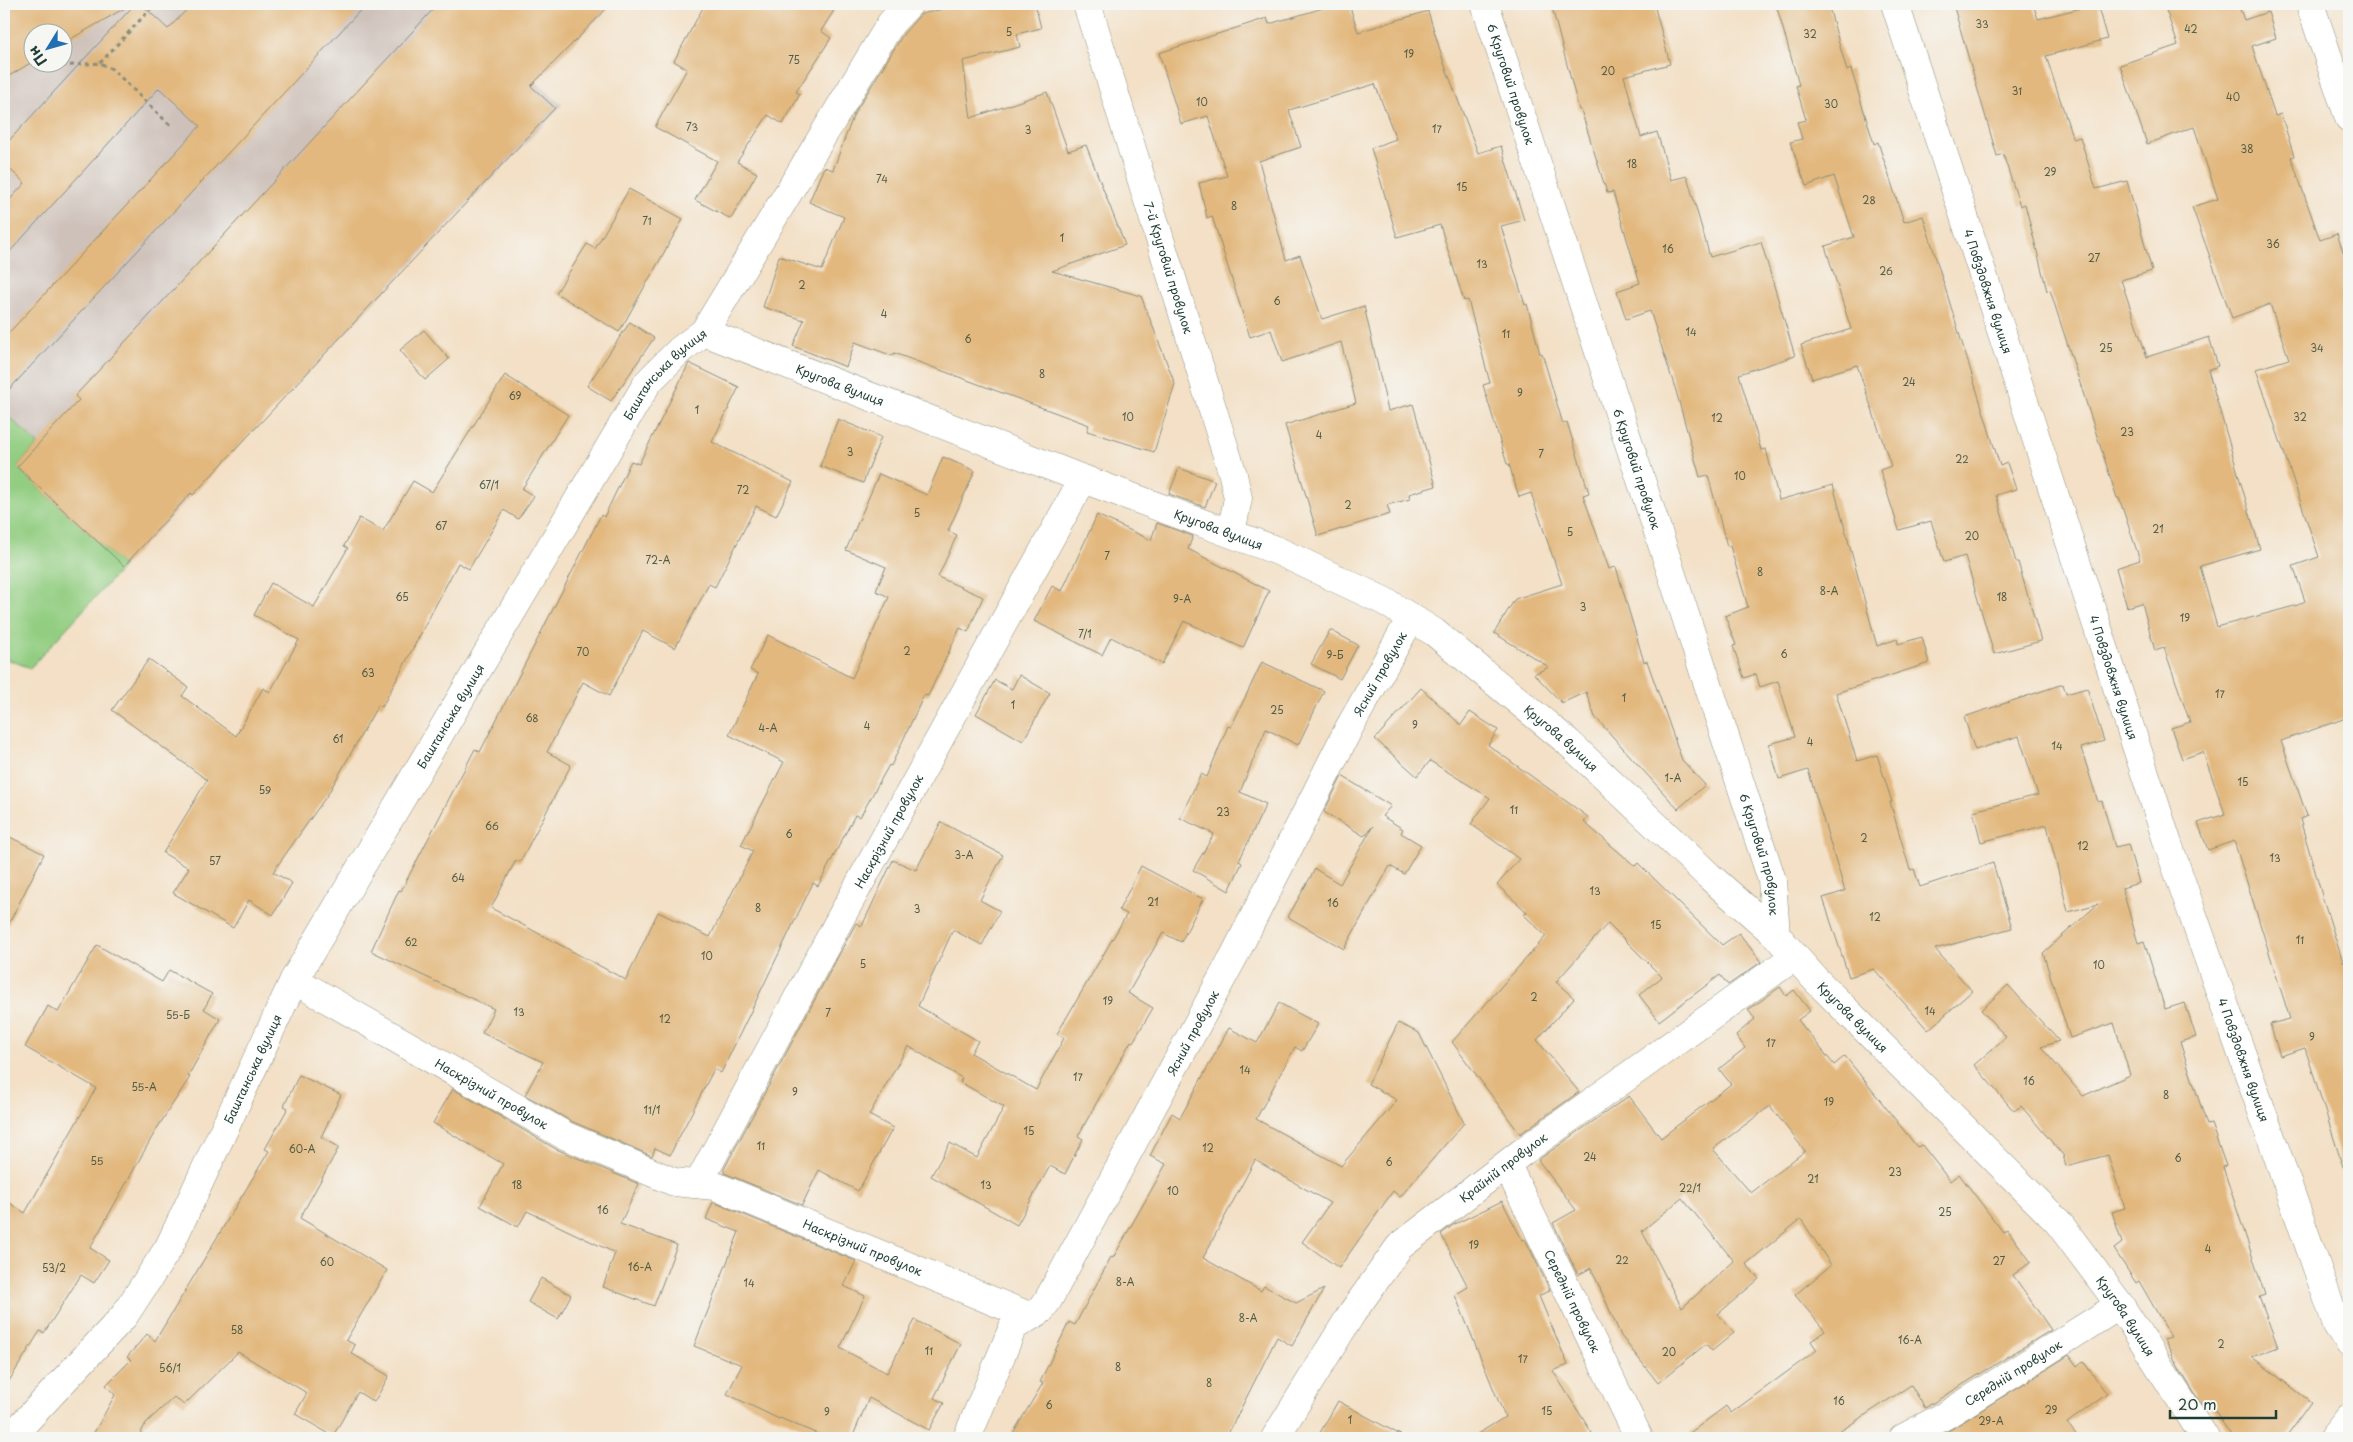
<svg xmlns="http://www.w3.org/2000/svg" width="2353" height="1442" font-family="'Playpen Sans',sans-serif">
<style>
.industrial{fill:#cec1ba;fill-rule:evenodd}
.green{fill:#92cd81;stroke:#58855a}
.building{fill:#e2b87e;fill-rule:evenodd}
.lines{fill:none;stroke-linecap:round;stroke-linejoin:round}
.minor-casing{stroke:#898e7d;stroke-width:29}
.path{stroke:#898e7d;stroke-width:3;stroke-dasharray:4 4;stroke-linecap:butt}
.minor{stroke:#fff;stroke-width:28}
.labels{text-anchor:middle;dominant-baseline:central;stroke-width:4;stroke-linejoin:round;paint-order:stroke}
.number-label{font-size:10px;fill:#505c46}
.street-label{font-size:12px;fill:#1f3d34;stroke:#f6f6f2}
</style>
<rect width="100%" height="100%" fill="#f6f6f2"/>
<filter id="ink" filterUnits="userSpaceOnUse"><feTurbulence type="fractalNoise" baseFrequency=".02" numOctaves="2"/><feDisplacementMap in="SourceGraphic" scale="10" xChannelSelector="R" yChannelSelector="G"/><feConvolveMatrix kernelMatrix="1 2 1 2 8 2 1 2 1" color-interpolation-filters="sRGB"/></filter>
<filter id="wash" filterUnits="userSpaceOnUse"><feTurbulence type="fractalNoise" baseFrequency=".0096" numOctaves="4" result="noise"/><feDisplacementMap in="SourceGraphic" scale="20" xChannelSelector="R" yChannelSelector="G"/><feGaussianBlur stdDeviation="1.12" result="paint"/><feColorMatrix in="noise" values="0 0 0 0 0 0 0 0 0 0 0 0 0 0 0 0 0 1.4 0 .05"/><feComposite in="paint" operator="in"/></filter>
<g filter="url(#wash)">
<rect width="100%" height="100%" fill="#f3e0c6"/>
<path class="industrial" d="M4,4h608l-76,78 26,23 -438,461 -107,-99 21,-24 -34,-31zM32,32h30v30h-30z"/>
<path class="green" d="M4,412l34,32 -21,23 107,99 -94,102 -26,-10z"/>
<g id="blocks">
<g class="building">
<path d="M4,4h128l-70,40v-12h-30v30l-28,17z"/>
<path d="M135,4h6l27,25 24,-25h174l-362,391v-57l196,-212 -41,-38 -155,170v-52l21,-23 -21,-19v-18z"/>
<path d="M438,4h173l-80,82 24,22 -362,387 -2,-2 -67,73 -107,-99 62,-67 -4,-4z"/>
<path d="M705,4h133l-17,27 10,7 -35,54 4,2 -17,30 -15,-9 -31,47 20,11 -26,46 -36,-19 22,-39 -62,-34 32,-58 -13,-8z"/>
<path d="M966,4h69l6,24 -24,6 3,13 -57,14 8,57 76,-26 21,59 18,-6 39,100 -73,26 89,25 34,88 -21,68 -67,-21 2,-6 -195,-72 -1,3 -38,-14 -9,25 -53,-21 11,-26 -41,-13 16,-51 43,14 22,-53 -35,-15 15,-35 9,3 21,-56 50,-81 17,-19z"/>
<path d="M1337,4h12l9,28 70,-21 16,52 34,90 23,-7 23,74 -23,6 24,79 2,-1 13,50 2,-1 21,71 4,-2 22,71 -6,2 26,74 7,-2 28,95 3,-1 35,99 23,25 -27,24 -83,-92 -9,-25 -24,11 -28,-29 15,-7 -55,-34 21,-34 47,-15 -31,-91 -12,4 -10,-33h-2l-24,-79 7,-2 -22,-83 -4,1 -24,-76 -43,12 -26,-89 25,-9 -21,-55 -86,26 12,37 -42,14 27,99 14,-5 22,64 42,-13 24,105 25,-7 23,82 -27,8 1,5 -23,6 3,9 -72,22 -33,-111 71,-22 -15,-61 -59,20 -11,-32 -21,7 -38,-121 -5,2 -8,-35 28,-7 -19,-60 -27,8 -22,-71 108,-35 2,6z"/>
<path d="M1551,4h103l16,60 -46,12 17,61 16,-5 14,48 16,-4 23,81 51,-15 34,114 -56,18 22,76 5,-1 13,51 54,-15 44,161 20,-7 1,5 24,-7 7,26 -93,30 21,68 20,-6 15,47h-2l20,68 4,-1 6,18 73,-24 19,65 -77,21 37,42 -44,39 -54,-61 -25,8 -26,-79 22,-7 -37,-121 -29,9 -10,-35 26,-7 -17,-56 -18,6 -4,-13 -12,4 -11,-32 3,-1 -11,-29 23,-9 -18,-61h-3l-19,-71 -8,2 -24,-86 -26,-80 -24,8 -9,-28 23,-8 -27,-91 -6,1 -26,-83h-2z"/>
<path d="M1776,4h52l19,67 4,-2 23,75 4,-2 26,80 19,-6 77,250 7,-3 9,26 -20,6 20,67h2l23,79 -47,13 -29,-98 -21,6 -13,-41 -32,9 -19,-60 11,-4 -34,-101 -45,14 -11,-34 50,-16 -26,-83 29,-9 -20,-61 -28,10 -16,-44 12,-3 -5,-17 9,-2 -10,-34 3,-1z"/>
<path d="M1953,4h80l5,15 59,-15 10,35 -61,17 27,83 7,-2 16,52 31,-8 25,90 -31,9 26,77 62,-20 9,29 -10,4 52,179 -60,17 17,61 81,-22 7,-4 -12,-35 26,-9 -63,-188 33,-10 -19,-55 -38,14 -40,-111 26,-8 -24,-72 -47,17 -27,-79 58,-20 -14,-41h74l6,16 24,-8 8,26 -24,8 23,70 6,-2 13,42 -3,1 29,83 17,-6 12,35v448l-68,24 26,75 -7,3 25,87 18,56 6,-3v207l-6,1 -38,-119 -25,8 -10,-32 20,-5 -56,-178 -26,9 -10,-27 27,-9 -22,-62 -21,7 -11,-31 19,-6 -26,-74 -9,3 -13,-48 -15,4 -11,-39 24,-8 -21,-62h-2l-67,-208 -3,1 -22,-87 -5,2 -17,-52 -6,2z"/>
<path d="M629,189l54,30 -64,113 -63,-39 31,-49 8,5z"/>
<path d="M630,322l24,16 -43,63 -24,-15z"/>
<path d="M424,330l25,29 -24,21 -25,-30z"/>
<path d="M689,363l50,24 -27,55 81,40 -17,34 -20,-10 -41,81 -6,-3 -34,64 -32,-17 -34,65 -26,-14 -36,70 24,13 -51,97 -4,-2 -25,48 135,72 32,-68 52,25 43,-86 -12,-6 43,-83 -55,-27 29,-61 -8,-4 18,-35 84,43 37,-81 -13,-6 10,-24 -40,-17 33,-76 48,21 16,-38 32,14 -27,60 9,4 -19,42 45,20 -15,35 -8,-4 -32,68 -4,-1 -33,71 -2,-1 -29,52 -5,-2 -37,71 -5,-3 -92,190 -7,-4 -44,86 -15,-7 -3,8 -81,-35 -46,-26 18,-33 -61,-29 12,-24 -123,-58 28,-61 2,1 74,-142 5,3 121,-237 3,2 27,-56 8,3z"/>
<path d="M505,375l63,40 -46,74 12,7 -16,23 -14,-9 -35,59 -11,-6 -76,144 -4,-2 -50,89 -55,78 19,11 -19,32 -24,-15 -16,28 -60,-35 16,-25 -26,-15 44,-73 -95,-70 37,-51 39,28 -6,9 54,40 27,-48 7,4 29,-52 -45,-25 17,-32 43,24 34,-59 -4,-2 15,-28 24,13 30,-50 19,11z"/>
<path d="M838,419l43,18 -18,46 -43,-17z"/>
<path d="M1179,468l36,13 -10,26 -36,-13z"/>
<path d="M1097,515l54,25 6,-17 36,13 -5,13 81,42 -26,57 -59,-27 -22,43 -51,-27 -9,18 -68,-34 18,-35 10,5z"/>
<path d="M1330,630l28,15 -18,34 -29,-15z"/>
<path d="M1262,662l62,29 -26,54 -32,-16 -26,63 26,12 -27,57 3,2 -13,28 -36,-21 21,-36 -34,-16 21,-44 6,3 21,-51 3,1z"/>
<path d="M1019,675l31,18 -27,48 -47,-27 19,-34 17,9z"/>
<path d="M2063,684l3,10 21,-6 17,53 -23,7 17,54 4,-1 13,46 13,-3 11,39 -17,5 16,55 6,-2 21,68 20,-6 11,34 -16,5 27,83 4,-1 15,42 -3,1 42,128 -6,2 19,50 -26,10 59,45 -26,36h-52l-24,-35 -6,4 -23,-37 -16,-31 7,-2 -32,-56 -3,2 -22,-34 8,-6 -10,-31 13,-4 -17,-53 -42,11 -3,-11 -42,-49 -7,5 -40,-46 32,-28 -25,-27 27,-25 51,56 -18,6 42,49 47,-21 -16,-52 -44,15 -27,-85 55,-49 -30,8 -21,-87 -66,17 -8,-31 65,-16 -19,-59 -44,14 -11,-33z"/>
<path d="M1421,688l40,37 9,-13 28,18 -10,15 100,72 -4,5 51,44 3,-3 84,82 17,-12 22,29 -33,23 -8,-10 -61,46 -20,-26 23,-18 -54,-54 -52,59 18,16 -37,42 42,52 -59,42 -68,-92 94,-106 -22,-21 3,-3 -30,-27 22,-26 -48,-35 19,-26 -60,-37 -13,15 -42,-37z"/>
<path d="M1342,776l49,30 -9,10 21,13 -2,4 20,12 -17,29 -14,-8 -46,83 -56,-32 27,-48 25,15 33,-58 -9,10 -40,-24z"/>
<path d="M941,822l62,33 -23,45 20,11 -18,34 -29,-15 -35,76 60,35 -7,12 65,37 28,-52 -7,-4 70,-120 -8,-4 22,-44 62,33 -22,43 -18,-9 -35,60 25,15 -20,34 -2,-1 -53,95 5,3 -18,35 -15,-8 -33,59 -86,-49 19,-33 27,15 27,-51 -44,-25 2,-4 -54,-32 -39,69 24,13 -35,63 -39,-21 -17,35 -78,-32v-4l132,-246 6,3 31,-66 23,10z"/>
<path d="M4,834l40,20 -40,79z"/>
<path d="M97,945l65,37 7,-12 43,24 -8,15 16,10 -32,57 2,1 -34,53 -66,118 19,12 -15,23 -13,-8 -37,58 -4,-2 -36,58v-190l21,14 71,-125 -71,-41 23,-41 10,6z"/>
<path d="M1780,987l6,9 8,-6 16,21 -12,9 36,45 11,-9 72,91 5,-2 28,36 9,-7 44,58 4,-3 24,33 -18,13 38,55 -126,78 -14,-23 -81,53h-147l43,-32 5,7 86,-63 -6,-9 14,-10 -30,-36 36,-30 -30,-46 -55,45 13,15 -41,35 16,19 -22,18 -6,-7 -48,39 -37,-47 -30,-68 -13,7 -25,-52 23,-13 -38,-50 91,-64 32,42 70,-54 -12,-15 26,-21 -9,-13 19,-16 -7,-9zM1770,1106l35,45 -54,42 -38,-44zM1682,1198l52,63 -52,47 -40,-77z"/>
<path d="M1279,1003l39,21 -16,27 -7,-4 -39,72 85,47 56,-66 -29,-16 30,-61 21,10 45,90 -64,74 -7,-6 -54,77 -37,-26 28,-39 -75,-43 -52,98 58,33 3,-5 32,17 28,-14 -32,57 -15,-9 -51,101h-216l33,-55 -3,-1 29,-60 6,3 36,-68 2,1 53,-94 -16,-8 22,-43 8,5 49,-90 28,15z"/>
<path d="M299,1075l42,20 -20,42 18,10 -39,71 87,52 -41,70 9,5 -4,8 38,23 -15,26 -16,-10 -25,44 -38,-22 12,-21 -69,-41 -54,53 -10,-8 -28,26 -8,15h-47l24,-43 -9,-10 25,-25 -4,-3 20,-23 8,7 114,-190 -4,-2 23,-41 -4,-2z"/>
<path d="M453,1089l103,60 83,35 -19,40 57,21 -23,61 -51,-19 12,-34 -88,-42 -9,16 -38,-21 23,-42 -70,-41z"/>
<path d="M1502,1201l20,39 3,-1 25,51 -11,6 29,69 -15,6 42,67h-124l34,-21 -50,-122 13,-8 -27,-53 12,-9z"/>
<path d="M713,1202l143,59 -12,25 21,10 -25,52 47,25 28,-53 46,24 -27,54 10,5 -15,27 -60,-32 -17,40h-25l-47,-20 -1,1 -52,-25 15,-29 -48,-19 45,-114 -33,-13z"/>
<path d="M541,1278l30,17 -13,24 -30,-17z"/>
<path d="M2069,1355l8,11 6,-5 24,33 -40,29 12,15h-135l-2,-3z"/>
<path d="M1338,1401l68,37h-89z"/>
</g>
</g>
</g>
<g filter="url(#ink)">
<use href="#blocks" fill-opacity="0" stroke="#898e7d" stroke-width="1"/>
<g class="lines">
<defs>
<g id="minor">
<path id="s1" d="M1087,4l146,471 5,23 -7,35"/>
<path id="s2" d="M1485,4l287,876 4,55"/>
<path id="s3" d="M1895,4l273,840 169,481 12,18"/>
<path d="M2310,4l39,114"/>
<path id="s4" d="M704,332l379,147 195,72 106,50 50,31 134,110 141,134 67,59 39,44 243,243 62,83 85,133"/>
<path id="s5" d="M294,980l270,155 110,47 41,4 314,130"/>
<path id="s6" d="M1507,1165l132,273"/>
<path id="s7" d="M698,1184l142,-265 243,-440"/>
<path id="s8" d="M10,1438l114,-122 45,-69 125,-267 354,-598 32,-32 24,-18 187,-309 18,-19"/>
<path id="s9" d="M967,1438l46,-111 28,-17 7,-10 186,-344 115,-228 62,-110"/>
<path id="s10" d="M1275,1438l77,-125 47,-66 126,-97 269,-193"/>
<path id="s11" d="M1903,1438l43,-23 174,-110"/>
<path d="M2333,1438l16,-20"/>
</g>
</defs>
<use href="#minor" class="minor-casing"/>
<g class="path">
<path d="M100,63l55,-59"/>
<path d="M46,67l54,-4 12,6 58,56"/>
</g>
<use href="#minor" class="minor"/>
</g>
</g>
<g class="labels">
<g class="number-label">
<text x="1982" y="23">33</text>
<text x="2191" y="28">42</text>
<text x="1009" y="31">5</text>
<text x="1810" y="33">32</text>
<text x="1409" y="53">19</text>
<text x="794" y="59">75</text>
<text x="1608" y="70">20</text>
<text x="2017" y="90">31</text>
<text x="2233" y="96">40</text>
<text x="1202" y="101">10</text>
<text x="1831" y="103">30</text>
<text x="692" y="126">73</text>
<text x="1437" y="128">17</text>
<text x="1028" y="129">3</text>
<text x="2247" y="148">38</text>
<text x="1632" y="163">18</text>
<text x="2050" y="171">29</text>
<text x="882" y="178">74</text>
<text x="1462" y="186">15</text>
<text x="1869" y="199">28</text>
<text x="1234" y="205">8</text>
<text x="647" y="220">71</text>
<text x="1062" y="237">1</text>
<text x="2273" y="243">36</text>
<text x="1668" y="248">16</text>
<text x="2094" y="257">27</text>
<text x="1482" y="263">13</text>
<text x="1886" y="270">26</text>
<text x="802" y="284">2</text>
<text x="1277" y="300">6</text>
<text x="884" y="313">4</text>
<text x="1691" y="331">14</text>
<text x="1506" y="333">11</text>
<text x="968" y="338">6</text>
<text x="2106" y="347">25</text>
<text x="2317" y="347">34</text>
<text x="1042" y="373">8</text>
<text x="1909" y="381">24</text>
<text x="1520" y="392">9</text>
<text x="515" y="395">69</text>
<text x="697" y="409">1</text>
<text x="1128" y="416">10</text>
<text x="2300" y="416">32</text>
<text x="1717" y="417">12</text>
<text x="2127" y="431">23</text>
<text x="1319" y="434">4</text>
<text x="850" y="451">3</text>
<text x="1541" y="453">7</text>
<text x="1962" y="458">22</text>
<text x="1740" y="475">10</text>
<text x="489" y="484">67/1</text>
<text x="743" y="489">72</text>
<text x="1348" y="504">2</text>
<text x="917" y="512">5</text>
<text x="441" y="525">67</text>
<text x="2158" y="528">21</text>
<text x="1570" y="531">5</text>
<text x="1972" y="535">20</text>
<text x="1107" y="555">7</text>
<text x="658" y="559">72-А</text>
<text x="1760" y="571">8</text>
<text x="1829" y="590">8-А</text>
<text x="402" y="596">65</text>
<text x="2002" y="596">18</text>
<text x="1182" y="598">9-А</text>
<text x="1583" y="606">3</text>
<text x="2185" y="617">19</text>
<text x="1085" y="633">7/1</text>
<text x="907" y="650">2</text>
<text x="583" y="651">70</text>
<text x="1784" y="653">6</text>
<text x="1335" y="654">9-Б</text>
<text x="368" y="672">63</text>
<text x="2220" y="693">17</text>
<text x="1624" y="697">1</text>
<text x="1013" y="704">1</text>
<text x="1277" y="709">25</text>
<text x="532" y="717">68</text>
<text x="1415" y="724">9</text>
<text x="867" y="725">4</text>
<text x="768" y="727">4-А</text>
<text x="338" y="738">61</text>
<text x="1810" y="741">4</text>
<text x="2057" y="745">14</text>
<text x="1673" y="777">1-А</text>
<text x="2243" y="781">15</text>
<text x="265" y="789">59</text>
<text x="1514" y="809">11</text>
<text x="1223" y="811">23</text>
<text x="492" y="825">66</text>
<text x="789" y="833">6</text>
<text x="1864" y="837">2</text>
<text x="2083" y="845">12</text>
<text x="964" y="854">3-А</text>
<text x="2275" y="857">13</text>
<text x="215" y="860">57</text>
<text x="458" y="877">64</text>
<text x="1595" y="890">13</text>
<text x="1153" y="901">21</text>
<text x="1333" y="902">16</text>
<text x="758" y="907">8</text>
<text x="917" y="908">3</text>
<text x="1875" y="916">12</text>
<text x="1656" y="924">15</text>
<text x="2300" y="939">11</text>
<text x="411" y="941">62</text>
<text x="707" y="955">10</text>
<text x="863" y="963">5</text>
<text x="2099" y="964">10</text>
<text x="1534" y="996">2</text>
<text x="1108" y="1000">19</text>
<text x="1930" y="1010">14</text>
<text x="519" y="1011">13</text>
<text x="828" y="1012">7</text>
<text x="178" y="1014">55-Б</text>
<text x="665" y="1018">12</text>
<text x="2312" y="1036">9</text>
<text x="1771" y="1042">17</text>
<text x="1245" y="1069">14</text>
<text x="1078" y="1076">17</text>
<text x="2029" y="1080">16</text>
<text x="144" y="1086">55-А</text>
<text x="795" y="1091">9</text>
<text x="2166" y="1094">8</text>
<text x="1829" y="1101">19</text>
<text x="652" y="1109">11/1</text>
<text x="1029" y="1130">15</text>
<text x="761" y="1145">11</text>
<text x="1208" y="1147">12</text>
<text x="302" y="1148">60-А</text>
<text x="1590" y="1156">24</text>
<text x="2178" y="1157">6</text>
<text x="97" y="1160">55</text>
<text x="1389" y="1161">6</text>
<text x="1895" y="1171">23</text>
<text x="1813" y="1178">21</text>
<text x="517" y="1184">18</text>
<text x="986" y="1184">13</text>
<text x="1690" y="1187">22/1</text>
<text x="1173" y="1190">10</text>
<text x="603" y="1209">16</text>
<text x="1945" y="1211">25</text>
<text x="1474" y="1244">19</text>
<text x="2208" y="1248">4</text>
<text x="1622" y="1259">22</text>
<text x="1999" y="1260">27</text>
<text x="327" y="1261">60</text>
<text x="640" y="1266">16-А</text>
<text x="54" y="1267">53/2</text>
<text x="1125" y="1281">8-А</text>
<text x="749" y="1282">14</text>
<text x="1248" y="1317">8-А</text>
<text x="237" y="1329">58</text>
<text x="1910" y="1339">16-А</text>
<text x="2221" y="1343">2</text>
<text x="929" y="1350">11</text>
<text x="1669" y="1351">20</text>
<text x="1523" y="1358">17</text>
<text x="1118" y="1366">8</text>
<text x="170" y="1367">56/1</text>
<text x="1209" y="1382">8</text>
<text x="1839" y="1400">16</text>
<text x="1049" y="1404">6</text>
<text x="2051" y="1409">29</text>
<text x="1547" y="1410">15</text>
<text x="827" y="1411">9</text>
<text x="1350" y="1419">1</text>
<text x="1991" y="1420">29-А</text>
</g>
<g class="street-label">
<text stroke="none"><textPath href="#s2" startOffset="84">6 Круговий провулок</textPath></text>
<text stroke="none"><textPath href="#s1" startOffset="276">7-й Круговий провулок</textPath></text>
<text stroke="none"><textPath href="#s3" startOffset="302">4 Повздовжня вулиця</textPath></text>
<text stroke="none"><textPath href="#s8" startOffset="1256">Баштанська вулиця</textPath></text>
<text stroke="none"><textPath href="#s4" startOffset="146">Кругова вулиця</textPath></text>
<text stroke="none"><textPath href="#s2" startOffset="489">6 Круговий провулок</textPath></text>
<text stroke="none"><textPath href="#s4" startOffset="551">Кругова вулиця</textPath></text>
<text stroke="none"><textPath href="#s9" startOffset="874">Ясний провулок</textPath></text>
<text stroke="none"><textPath href="#s3" startOffset="708">4 Повздовжня вулиця</textPath></text>
<text stroke="none"><textPath href="#s8" startOffset="851">Баштанська вулиця</textPath></text>
<text stroke="none"><textPath href="#s4" startOffset="956">Кругова вулиця</textPath></text>
<text stroke="none"><textPath href="#s7" startOffset="401">Наскрізний провулок</textPath></text>
<text stroke="none"><textPath href="#s2" startOffset="894">6 Круговий провулок</textPath></text>
<text stroke="none"><textPath href="#s4" startOffset="1360">Кругова вулиця</textPath></text>
<text stroke="none"><textPath href="#s9" startOffset="469">Ясний провулок</textPath></text>
<text stroke="none"><textPath href="#s3" startOffset="1112">4 Повздовжня вулиця</textPath></text>
<text stroke="none"><textPath href="#s8" startOffset="446">Баштанська вулиця</textPath></text>
<text stroke="none"><textPath href="#s5" startOffset="228">Наскрізний провулок</textPath></text>
<text stroke="none"><textPath href="#s10" startOffset="359">Крайній провулок</textPath></text>
<text stroke="none"><textPath href="#s5" startOffset="632">Наскрізний провулок</textPath></text>
<text stroke="none"><textPath href="#s6" startOffset="151">Середній провулок</textPath></text>
<text stroke="none"><textPath href="#s4" startOffset="1766">Кругова вулиця</textPath></text>
<text stroke="none"><textPath href="#s11" startOffset="128">Середній провулок</textPath></text>
</g>
</g>
<rect width="2353" height="1442" fill="none" stroke="#f6f6f2" stroke-width="20"/>
<g transform="translate(48 48) rotate(233)"><circle r="24" fill="#f6f6f2" stroke="#a0aca6"/>
<path d="M0-4L9 19L0 12L-9 19Z" fill="#1f6fb2"/>
<text y="-8" font-size="14" font-weight="bold" text-anchor="middle" fill="#1f3d34">Пн</text>
</g>
<path d="M2170 1410v8h106v-8" fill="none" stroke="#1f3d34" stroke-width="2.5"/>
<text x="2178" y="1410" font-size="15" fill="#1f3d34" stroke="#f6f6f2" stroke-width="4" paint-order="stroke">20 m</text>
</svg>
